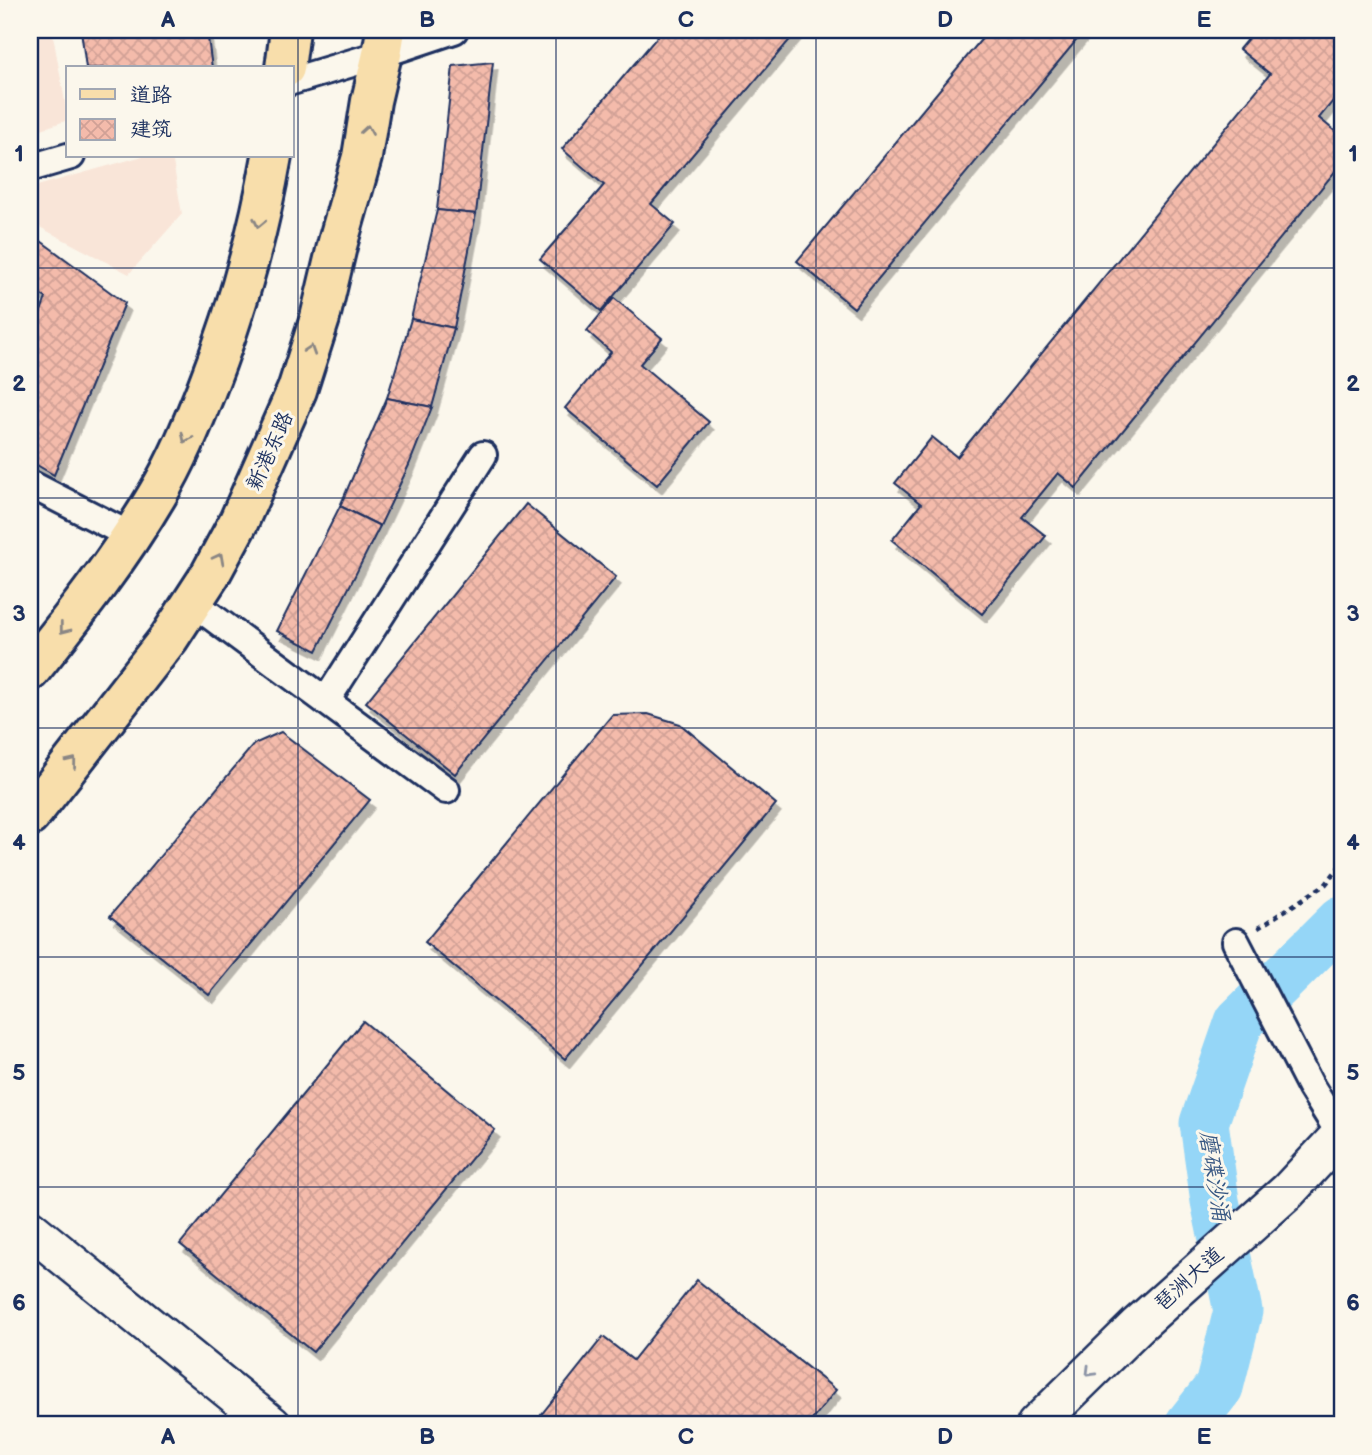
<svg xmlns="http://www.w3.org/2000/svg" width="1372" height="1455" font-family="'Balsamiq Sans','LXGW WenKai TC',sans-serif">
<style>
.built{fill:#f9e5d8}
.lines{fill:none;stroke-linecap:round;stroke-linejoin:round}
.river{stroke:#95d6f7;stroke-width:49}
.building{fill:url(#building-cross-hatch);stroke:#1b2f5e;stroke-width:2;filter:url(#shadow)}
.street-casing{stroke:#1b2f5e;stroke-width:32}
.secondary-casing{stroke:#1b2f5e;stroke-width:42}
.primary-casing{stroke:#1b2f5e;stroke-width:44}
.path{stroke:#1b2f5e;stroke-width:4.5;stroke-dasharray:5 5;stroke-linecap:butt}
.street{stroke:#fbf7ec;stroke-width:26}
.secondary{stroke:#fbf7ec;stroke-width:37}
.primary{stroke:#f8deab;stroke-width:38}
.oneway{stroke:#8a8684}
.oneway2{stroke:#8b93a5}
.grid{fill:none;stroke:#1b2f5e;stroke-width:2;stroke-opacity:0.55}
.labels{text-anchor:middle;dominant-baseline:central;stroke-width:6;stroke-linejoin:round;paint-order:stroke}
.street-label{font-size:21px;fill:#1b2f5e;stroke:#fbf7ec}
.water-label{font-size:23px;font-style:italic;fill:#3a5984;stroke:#fbf7ec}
.neatline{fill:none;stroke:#1b2f5e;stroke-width:2.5}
.grid-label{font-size:23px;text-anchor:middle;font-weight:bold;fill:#1b2f5e}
</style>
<defs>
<pattern id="building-cross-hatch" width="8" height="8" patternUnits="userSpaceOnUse" patternTransform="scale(1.75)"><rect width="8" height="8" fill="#f4bbab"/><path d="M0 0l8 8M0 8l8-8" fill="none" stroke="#d1a196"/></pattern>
<filter id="shadow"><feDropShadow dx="4.5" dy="8" stdDeviation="0" flood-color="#0004"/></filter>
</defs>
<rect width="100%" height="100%" fill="#fbf7ec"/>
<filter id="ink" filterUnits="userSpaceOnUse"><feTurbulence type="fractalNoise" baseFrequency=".0143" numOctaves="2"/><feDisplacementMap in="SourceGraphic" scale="14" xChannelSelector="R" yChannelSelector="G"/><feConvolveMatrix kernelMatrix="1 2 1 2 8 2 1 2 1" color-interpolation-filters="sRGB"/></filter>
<g filter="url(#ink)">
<g class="built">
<path d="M30,30h22l16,88v2l-38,13z"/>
<path d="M143,156h29l10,58 -53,60 -99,-52v-34z"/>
</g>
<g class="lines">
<path class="river" d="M1189,1425l30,-38 19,-76 -23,-110 -11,-78 35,-101 103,-102"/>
</g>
<g class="building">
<path d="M81,30h126l5,38h-126z"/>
<path d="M663,30h135l-147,174 24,20 -74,87 -61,-52 64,-74 -42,-36z"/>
<path d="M989,30h96l-231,278 -57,-47z"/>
<path d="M1255,30h77l10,8v52l-23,28 23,19v26l-266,325 -18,-15 -36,44 24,19 -64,78 -90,-74 29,-36 -26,-21 37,-46 25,20 313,-383 -31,-25z"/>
<path d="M493,62l-17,152 -39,-4 16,-144z"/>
<path d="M437,210l39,4 -22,114 -43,-9z"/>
<path d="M30,233l95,70 -71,172 -24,-14v-121l16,-42 -16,-10z"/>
<path d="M614,298l48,40 -22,26 69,58 -52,63 -92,-77 46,-56 -24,-21z"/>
<path d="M411,319l43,9 -22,79 -45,-9z"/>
<path d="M387,398l45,9 -23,58 -29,61 -40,-20z"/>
<path d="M526,504l90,73 -161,197 -89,-72z"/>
<path d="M340,506l40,20 -63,125 -40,-20z"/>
<path d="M648,714l32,10 96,80 -211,255 -140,-117 187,-227z"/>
<path d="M281,732l89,68 -161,195 -99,-79 144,-172z"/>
<path d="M363,1021l132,109 -182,222 -133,-108z"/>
<path d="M697,1280l139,110 -28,35h-275l70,-88 30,23z"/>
</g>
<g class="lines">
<defs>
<g id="street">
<path d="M292,81l90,-27 72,-24"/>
<path d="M30,168l41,-12"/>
<path d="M30,484l101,52"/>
<path d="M192,602l254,188"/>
<path d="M326,701l157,-246"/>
<path d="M1236,942l75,145 31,50"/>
</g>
<g id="secondary">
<path d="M30,1229l242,196"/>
<path d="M1036,1425l102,-100 150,-134 54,-58"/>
</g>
<g id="primary">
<path d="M285,68l5,-38"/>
<path d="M30,671c45,-56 90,-113 127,-176 20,-33 35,-70 49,-105 30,-76 52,-154 66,-234"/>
<path d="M30,816l139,-178 41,-63 29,-54 58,-131 23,-72 18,-76 24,-85 9,-56 11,-47 4,-24"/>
</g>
</defs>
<use href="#street" class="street-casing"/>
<use href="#secondary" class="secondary-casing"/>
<use href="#primary" class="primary-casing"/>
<path class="path" d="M1258,928l68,-44 16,-21"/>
<use href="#street" class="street"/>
<use href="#secondary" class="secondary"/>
<use href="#primary" class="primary"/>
</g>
<defs><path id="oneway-chevron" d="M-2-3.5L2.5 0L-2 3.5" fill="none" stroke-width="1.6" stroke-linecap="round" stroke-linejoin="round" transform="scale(1.75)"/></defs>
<g class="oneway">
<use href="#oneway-chevron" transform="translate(367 130) rotate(-81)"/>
<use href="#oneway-chevron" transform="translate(259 223) rotate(102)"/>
<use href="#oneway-chevron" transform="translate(310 350) rotate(-72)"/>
<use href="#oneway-chevron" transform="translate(186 438) rotate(116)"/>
<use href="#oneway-chevron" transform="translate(219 558) rotate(-62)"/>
<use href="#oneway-chevron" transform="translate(64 629) rotate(128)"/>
<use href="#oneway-chevron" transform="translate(72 762) rotate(-51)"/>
</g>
<use class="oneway2" href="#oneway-chevron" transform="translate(1090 1372) rotate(135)"/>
</g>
<path class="grid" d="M298,30v1395M556,30v1395M816,30v1395M1074,30v1395M30,268h1312M30,498h1312M30,728h1312M30,957h1312M30,1187h1312"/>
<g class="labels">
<g class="street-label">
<text transform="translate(270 451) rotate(-66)">新港东路</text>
<text transform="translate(1189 1279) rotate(-42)">琶洲大道</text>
</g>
<g class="water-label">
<text transform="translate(1214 1176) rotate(81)">磨碟沙涌</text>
</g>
</g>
<rect width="1372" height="1455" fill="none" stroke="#fbf7ec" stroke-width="77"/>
<rect x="66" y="66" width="228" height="91" fill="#fbf7ec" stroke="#a1a7b3" stroke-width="2"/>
<rect x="80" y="89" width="35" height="10" fill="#f8deab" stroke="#a1a7b3" stroke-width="2"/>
<text x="130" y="102" font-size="21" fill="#1b2f5e">道路</text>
<rect x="80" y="119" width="35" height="21" fill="url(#building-cross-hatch)" stroke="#a1a7b3" stroke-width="2"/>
<text x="130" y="136" font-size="21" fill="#1b2f5e">建筑</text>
<rect x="38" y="38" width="1296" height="1378" class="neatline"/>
<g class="grid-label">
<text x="168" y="27">A</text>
<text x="427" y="27">B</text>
<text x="686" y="27">C</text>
<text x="945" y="27">D</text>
<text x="1204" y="27">E</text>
<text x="19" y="161">1</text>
<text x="1353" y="161">1</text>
<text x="19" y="391">2</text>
<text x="1353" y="391">2</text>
<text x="19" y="621">3</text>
<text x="1353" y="621">3</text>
<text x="19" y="850">4</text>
<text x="1353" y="850">4</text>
<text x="19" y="1080">5</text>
<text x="1353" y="1080">5</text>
<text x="19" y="1310">6</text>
<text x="1353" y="1310">6</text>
<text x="168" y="1444">A</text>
<text x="427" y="1444">B</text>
<text x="686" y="1444">C</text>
<text x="945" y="1444">D</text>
<text x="1204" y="1444">E</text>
</g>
</svg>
